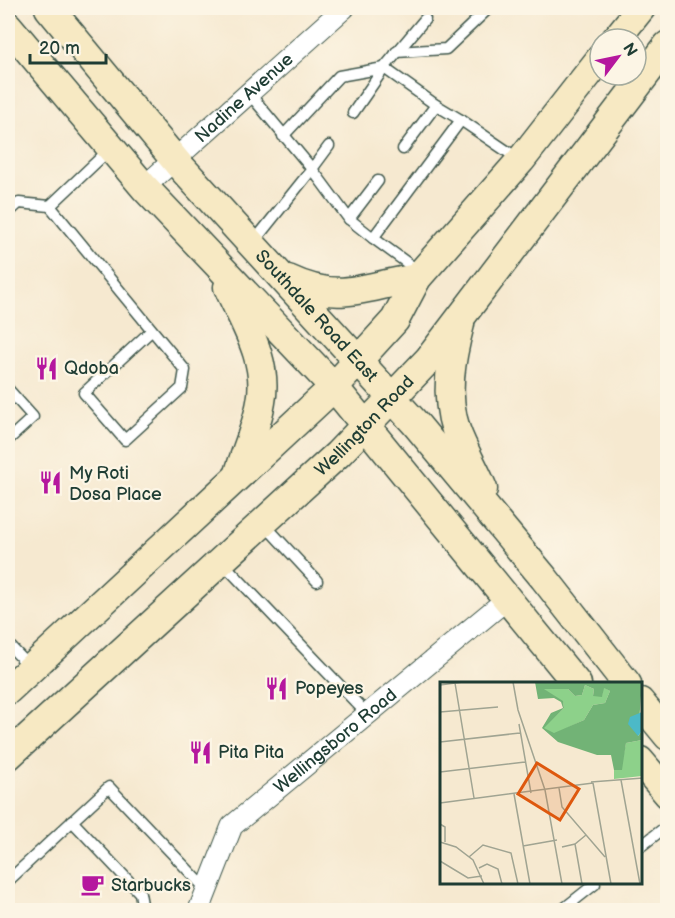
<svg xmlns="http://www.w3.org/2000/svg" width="675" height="918" font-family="'Balsamiq Sans',sans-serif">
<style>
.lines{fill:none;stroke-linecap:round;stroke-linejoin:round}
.lane-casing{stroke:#3f574b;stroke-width:13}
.street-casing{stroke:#3f574b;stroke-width:23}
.secondary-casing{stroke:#3f574b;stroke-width:31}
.lane{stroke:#fff;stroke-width:10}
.street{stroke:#fff;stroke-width:21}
.secondary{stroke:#f7e9c3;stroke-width:28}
.labels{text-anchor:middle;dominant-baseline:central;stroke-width:4.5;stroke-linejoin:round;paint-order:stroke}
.street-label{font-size:18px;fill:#1f3d34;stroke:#fcf5e5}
.poi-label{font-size:18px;fill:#1f3d34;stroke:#fcf5e5;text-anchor:start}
.inset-road{fill:none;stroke:#a0a492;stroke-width:1.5}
.view{fill:#de580e;fill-opacity:0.15;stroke:#de580e;stroke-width:3}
.inset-edge{fill:none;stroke:#1f3d34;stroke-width:3}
</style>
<rect width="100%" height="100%" fill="#fcf5e5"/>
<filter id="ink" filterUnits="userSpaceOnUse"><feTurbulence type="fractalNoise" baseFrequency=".0167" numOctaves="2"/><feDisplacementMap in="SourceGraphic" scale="12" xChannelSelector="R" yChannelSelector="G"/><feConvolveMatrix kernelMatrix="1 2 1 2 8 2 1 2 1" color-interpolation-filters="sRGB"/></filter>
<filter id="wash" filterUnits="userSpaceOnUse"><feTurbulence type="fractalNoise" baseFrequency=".008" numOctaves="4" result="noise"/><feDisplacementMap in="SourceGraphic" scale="24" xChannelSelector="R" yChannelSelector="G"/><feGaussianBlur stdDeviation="1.35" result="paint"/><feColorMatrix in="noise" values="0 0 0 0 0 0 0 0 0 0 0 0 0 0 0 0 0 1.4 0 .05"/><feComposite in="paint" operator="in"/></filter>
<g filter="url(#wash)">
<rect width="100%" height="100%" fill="#f6e9d0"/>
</g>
<g filter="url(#ink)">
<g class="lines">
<defs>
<g id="lane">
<path d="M396,52l50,-3 43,-41"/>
<path d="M248,92l64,77 -60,75"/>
<path d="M436,105l25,15"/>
<path d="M353,113l31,-45 52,37 -33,44"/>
<path d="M283,136l56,-60 45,-8 41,-49"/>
<path d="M329,146l-17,23 37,50 24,19 88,-118 59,40"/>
<path d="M109,150l-59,56 135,164 -3,18 -57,52 -41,-47 67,-62"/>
<path d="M8,213l11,-10 31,3"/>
<path d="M349,219l29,-38"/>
<path d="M373,238l48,35"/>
<path d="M8,389l25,28 -25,23"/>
<path d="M264,524l53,57"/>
<path d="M221,561l146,153"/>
<path d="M8,644l23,24"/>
<path d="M72,821l68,72 3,17"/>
<path d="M640,847l28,-22"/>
<path d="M8,881l101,-94 97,102"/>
<path d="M562,910l33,-26"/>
</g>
<g id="street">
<path id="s1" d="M144,187l200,-179"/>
<path id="s2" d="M199,910l33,-84 275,-227"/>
</g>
<g id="secondary">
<path id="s3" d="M49,8l131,158 235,257 129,155 83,106"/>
<path d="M8,26l136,161 190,200 243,297"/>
<path d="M616,39l25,-31"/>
<path d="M288,279c53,25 76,7 129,-1"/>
<path d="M228,287c16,36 41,74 33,115 -4,24 -15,48 -22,71"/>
<path d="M460,324c-9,35 -16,70 -4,106 7,20 19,39 27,59"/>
<path d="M8,690l326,-303 61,-67 22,-42 104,-118 79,-101"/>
<path d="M640,702l28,34"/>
<path id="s4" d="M8,756l330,-302 91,-95 239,-314"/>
<path d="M640,761l28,33"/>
</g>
</defs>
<use href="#lane" class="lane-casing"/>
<use href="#street" class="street-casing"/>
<use href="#secondary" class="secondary-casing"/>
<use href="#lane" class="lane"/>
<use href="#street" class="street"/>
<use href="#secondary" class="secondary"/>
</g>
</g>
<defs>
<symbol id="restaurant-bare" viewBox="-9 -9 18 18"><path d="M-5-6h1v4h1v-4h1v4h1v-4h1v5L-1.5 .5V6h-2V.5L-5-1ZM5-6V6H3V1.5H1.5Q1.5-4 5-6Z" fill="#b5179e" stroke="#fcf5e5" stroke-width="2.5" paint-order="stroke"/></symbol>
<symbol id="cafe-bare" viewBox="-9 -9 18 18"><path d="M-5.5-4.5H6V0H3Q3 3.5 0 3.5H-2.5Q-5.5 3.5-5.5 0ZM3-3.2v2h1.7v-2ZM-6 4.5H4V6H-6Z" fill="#b5179e" stroke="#fcf5e5" stroke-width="2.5" paint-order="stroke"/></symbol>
</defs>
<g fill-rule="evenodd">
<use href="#restaurant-bare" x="30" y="352" width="33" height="33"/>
<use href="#restaurant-bare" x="34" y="466" width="33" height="33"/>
<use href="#restaurant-bare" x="260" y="672" width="33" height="33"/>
<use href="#restaurant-bare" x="184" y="736" width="33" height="33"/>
<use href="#cafe-bare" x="76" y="868" width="33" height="33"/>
</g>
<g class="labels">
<g class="street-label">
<text stroke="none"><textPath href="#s1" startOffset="134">Nadine Avenue</textPath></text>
<text stroke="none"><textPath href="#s3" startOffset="408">Southdale Road East</textPath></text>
<text stroke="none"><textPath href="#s4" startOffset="486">Wellington Road</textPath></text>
<text stroke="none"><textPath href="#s2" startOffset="224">Wellingsboro Road</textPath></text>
</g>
<g class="poi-label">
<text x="64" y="368">Qdoba</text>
<text x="69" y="473">My Roti<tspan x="69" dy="21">Dosa Place</tspan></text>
<text x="295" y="688">Popeyes</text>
<text x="218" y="752">Pita Pita</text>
<text x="111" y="885">Starbucks</text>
</g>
</g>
<g transform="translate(440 682)">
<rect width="202" height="202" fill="#f6e9d0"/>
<path d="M145,3l9,4 -1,7h9l1,-9 7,4 -5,12 -12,2 -9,15 -30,14 -11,-6 21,-20 -1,-6 -20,-13h25l7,7 7,-1zM202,58v36l-28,3v-9l8,-7 4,-20z" fill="#8dd18a"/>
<path d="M95,0h107l-4,54 4,-5v9l-16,3 -4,27h-8l-3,-15h-14l-39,-13 -16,-14 9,-15 12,-5 -2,-6 -7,-4 -16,1zM145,3l9,4 -1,7 9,1 2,-9 6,3 -5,12 -12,2 -9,15 -30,13 -10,-5 20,-20 -1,-7 -19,-12h24l7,7 7,-1z" fill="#72b376" fill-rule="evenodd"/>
<path d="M202,30v19l-4,5 -10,-12 2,-7z" fill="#4cb9c7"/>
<path class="inset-road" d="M73,0l5,28 27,80 17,94M15,1l19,115M0,3l23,-3M0,30l58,-5M79,42l12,69M0,60l80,-9M0,90l85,-10M181,98l19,104M151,100l52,-4M153,101l18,101M119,106l3,19 43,50M74,112l16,90M0,121l153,-20M0,142l5,3v15M0,160l16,5 17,13 11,24M135,162l7,40M83,164l34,-6M122,165l13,-3 11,-9M29,175l14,-12 28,8 7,31M0,179l28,17 14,-2M39,186l8,-4 11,5 4,15"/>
<path class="view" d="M97,81l42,26 -19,31 -42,-26z"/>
<rect width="202" height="202" class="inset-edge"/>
</g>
<rect width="675" height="918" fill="none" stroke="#fcf5e5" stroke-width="30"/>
<g transform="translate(618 57) rotate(58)"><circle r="28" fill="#fcf5e5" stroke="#a4ab9e" stroke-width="1.5"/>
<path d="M0-4.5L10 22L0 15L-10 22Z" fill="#b5179e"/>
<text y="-9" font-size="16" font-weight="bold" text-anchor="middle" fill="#1f3d34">N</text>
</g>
<path d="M30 54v9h76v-9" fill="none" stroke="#1f3d34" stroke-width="3"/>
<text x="39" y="54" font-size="18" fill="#1f3d34" stroke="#fcf5e5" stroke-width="4.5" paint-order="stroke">20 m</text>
</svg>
